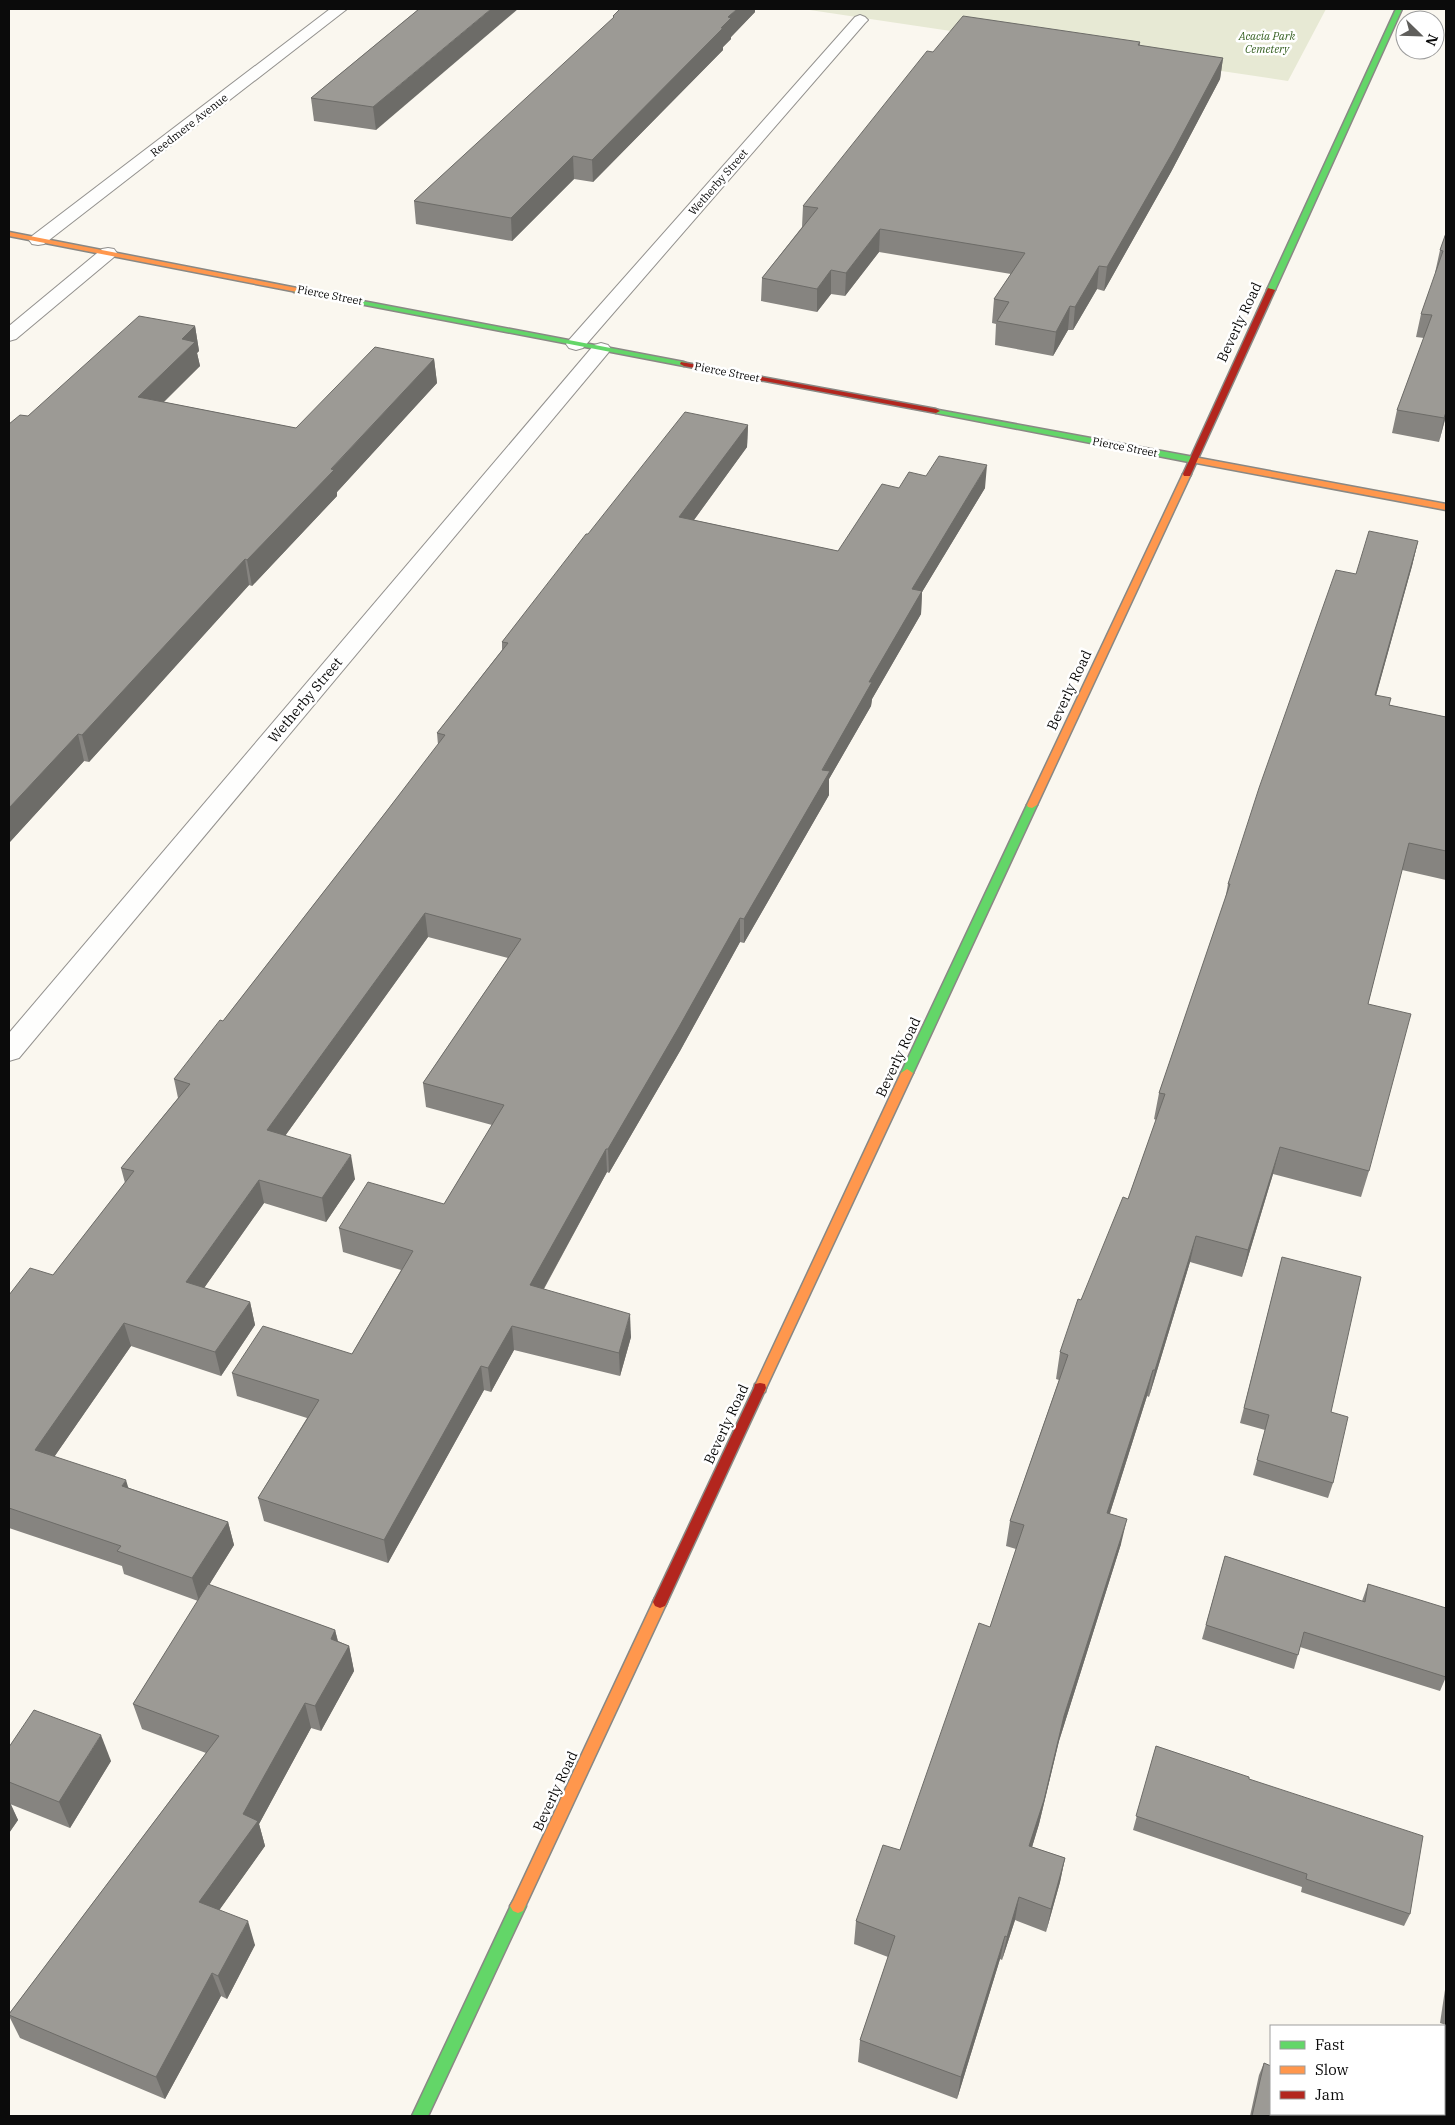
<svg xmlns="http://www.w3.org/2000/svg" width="1455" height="2125" font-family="'IBM Plex Serif',serif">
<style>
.cemetery{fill:#e7e9d4}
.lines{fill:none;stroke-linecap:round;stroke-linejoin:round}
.street-casing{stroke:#93918e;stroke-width:2}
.fast-casing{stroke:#898884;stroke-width:3}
.slow-casing{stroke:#898884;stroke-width:3}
.jam-casing{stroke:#898884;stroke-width:3}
.street{fill:#fefefd;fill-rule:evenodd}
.fast{fill:#63d668;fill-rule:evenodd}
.slow{fill:#ff974d;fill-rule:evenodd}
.jam{fill:#b3261e;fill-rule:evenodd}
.wall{fill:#868480}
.shaded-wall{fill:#6d6c68}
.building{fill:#9c9a95;stroke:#6d6c68}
.labels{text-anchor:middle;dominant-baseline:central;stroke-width:5;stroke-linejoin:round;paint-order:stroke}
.far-park-label{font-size:11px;font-style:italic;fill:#345f20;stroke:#fff}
.far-street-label{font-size:11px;fill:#0b0b0b;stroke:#fff}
.street-label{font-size:14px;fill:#0b0b0b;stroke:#fff}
</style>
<rect width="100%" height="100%" fill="#faf7ef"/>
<path class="cemetery" d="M803,9h523l-38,72z"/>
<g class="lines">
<defs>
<g id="street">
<path d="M330,9h17l-303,235 -6,1 -6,-1 -3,-4 3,-4z"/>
<path d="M860,15l5,2 3,3 -3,3 -282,325 -7,2 -7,-2 -3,-4 3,-4 286,-323z"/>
<path d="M108,248l6,1 3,4 -3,4 -98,82 -7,2v-15l93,-77z"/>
<path d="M601,343l7,2 3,4 -3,4 -589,705 -10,3v-28l585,-688z"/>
</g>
<g id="fast">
<path d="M1396,9h6l-127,281 -7,2 -1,-2z"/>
<path d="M294,288l390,74 4,2 -4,2 -387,-74h-3z"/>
<path d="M933,409l261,48 4,3 -4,3 -258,-50 -4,-2z"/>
<path d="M1032,802l5,3 -124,268 -2,3h-8l-2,-3 126,-268z"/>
<path d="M518,1899l5,2 3,5 -98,210h-16l101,-215z"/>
</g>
<g id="slow">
<path d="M9,232l288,56 4,2 -4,2 -288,-56z"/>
<path d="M1194,457l252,47v6l-255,-48v-4z"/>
<path d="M1187,471l4,3 -154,331 -5,3 -4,-1 -1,-2 156,-331z"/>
<path d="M907,1069l6,4 -147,315 -1,4 -5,1 -5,-1 -1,-4 147,-315z"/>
<path d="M660,1596l5,2 2,4 -144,309 -5,2 -5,-2 -3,-5 3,-5 142,-303z"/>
</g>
<g id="jam">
<path d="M1268,288l7,2 -84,184 -1,2h-6l-1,-2z"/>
<path d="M681,362l255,47 4,2 -4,2 -252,-47 -4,-2z"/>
<path d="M760,1383l5,1 1,4 -99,214 -2,4 -5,2 -5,-2 -2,-4 101,-214 1,-4z"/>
</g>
</defs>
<use href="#street" class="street-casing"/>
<use href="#fast" class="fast-casing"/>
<use href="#slow" class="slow-casing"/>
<use href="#jam" class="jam-casing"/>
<use href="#street" class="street"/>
<use href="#fast" class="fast"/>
<use href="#slow" class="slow"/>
<use href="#jam" class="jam"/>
</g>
<g class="wall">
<path d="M419,9l-43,121 -62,-9 -3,-23z"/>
<path d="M755,12l-24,25v2l-8,8v3l-130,132 -19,-3 -62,62 -96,-17 -2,-23 199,-182v-3z"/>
<path d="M1140,42v4l83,12 -3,21 -49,93 -67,119 -7,-2 -24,41h-5l-15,26 -58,-11 1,-21 -4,-1 2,-24 17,-25 -132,-22 -34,44 -14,-2 -14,18 -56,-11 1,-23 40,-51 1,-21 130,-154z"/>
<path d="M1446,233v187h-1l-6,22 -47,-9 5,-23 27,-72 -8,-1 5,-23 15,-41h-1l5,-23z"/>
<path d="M195,326l4,25 -2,2 3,13 -36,36 132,26 138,-69 3,24 -100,109v4l-85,90 -3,-1 -160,177 -5,-1 -75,82v-419l19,-8z"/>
<path d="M748,425l-1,22 -53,73 144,31 61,-63h86l-63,104 -1,22 -49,85 -1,7 -42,73v16l-85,148 -4,-1 -60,109 -71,122 -2,-1 -63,117 87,48 -11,39 -106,-26 -23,42 -7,-2 -96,173 -124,-42 -6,-23 49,-80 -70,-22 -5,-23 120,-19 49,-84 -58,-18 -4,-24 105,-24 48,-79 -66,-18 -3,-24 85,-125 -80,-21 -143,199 70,43 -29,43 -62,-19 -60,85 46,14 5,23 -34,51 -90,-30 -77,111 75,31 99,34 6,23 -25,40 126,45 3,11 11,5 5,25 -33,60 -10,-3 -52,96 6,22 -46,64 36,35 -28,54 -6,-3 -56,103 -145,-61 -11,-22v-2l197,-261 -64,-24 -9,-25 65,-103 -74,-27 -2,-8 -113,-38v-233l44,-20 72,-92 -4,-15 57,-70 -4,-19 49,-58 163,-209 52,-67 -1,-12 65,-83v-8l86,-108z"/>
<path d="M1418,541l-6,25 -36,129 13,10 57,12v163l-44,-10 -34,134 1,167 -8,26 -88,-23 -31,103 -52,-15 -41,135 -2,-1 -37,117 11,31 -62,197 -20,83 -7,23 33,11 -5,24 -14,50 -31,-12 -13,40 -2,-1 -43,140 -99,-37 2,-22 28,-83 -34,-13 2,-23 44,-71 90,-223 26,-78 -10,-3 4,-25 49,-141 -3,-1 4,-27 21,-52 47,-101 28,-79 -2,-1 5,-26 66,-193 3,-16 128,-310z"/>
<path d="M1282,1257l49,155 2,71 -5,15 -75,-23 12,-45 -25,-7z"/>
<path d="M1225,1556l137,45 6,-17 78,93 -6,14 -140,-44 -6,22 -92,-30z"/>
<path d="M1156,1746l93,33 161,135 -6,12 -103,-34 1,-5 -169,-57z"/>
<path d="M9,1747l102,14 -41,67 -60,-24 8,16 -9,13z"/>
<path d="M1446,1983v42l-6,-2z"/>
<path d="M1264,2063l105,53h-119l9,-41z"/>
</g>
<g class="shaded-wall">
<path d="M491,9h27l-142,121 -3,-23z"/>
<path d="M737,9h18v3l-24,25v2l-8,8v3l-130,132 -1,-22 129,-132 7,-11z"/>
<path d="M1223,58l-3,21 -49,93 -67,119 3,-24z"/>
<path d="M573,156l1,23 -62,62 -1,-23z"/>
<path d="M880,229l-1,23 -34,44 1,-23z"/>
<path d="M1099,266l-2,23 -24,41 2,-23z"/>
<path d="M831,270v24l-14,18v-23z"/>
<path d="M1070,306l-2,24 -15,26 3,-24z"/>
<path d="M195,326l4,25 -2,2 3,13 -57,56 -5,-25 44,-58z"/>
<path d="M434,359l3,24 -100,109v4l-85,90 -5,-26z"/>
<path d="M1446,412v3l-7,27 5,-24z"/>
<path d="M748,425l-1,22 -67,92 -1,-22z"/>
<path d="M987,465l-2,23 -63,104 -1,22 -49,85 -1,7 -42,73v16l-85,148v-24l125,-237 43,-93z"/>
<path d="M1418,541l-6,25 -43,155 6,-26z"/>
<path d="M245,559l4,26 -160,177 -7,-27z"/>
<path d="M78,734l6,27 -75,82v-35z"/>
<path d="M425,913l3,24 -156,217 -5,-24z"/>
<path d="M740,918v24l-60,109 -71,122 -1,-24z"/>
<path d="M1280,1147l-7,27 -31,103 6,-27z"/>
<path d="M606,1149l1,23 -74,136 -3,-23z"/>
<path d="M351,1155l4,24 -29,43 -4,-24z"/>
<path d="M259,1180l5,23 -72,102 -6,-23z"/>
<path d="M1196,1236l-6,26 -41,135 6,-27z"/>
<path d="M250,1302l5,23 -34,51 -6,-24z"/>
<path d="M630,1314l1,23 -11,39 -1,-23z"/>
<path d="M124,1323l7,23 -88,127 -8,-23z"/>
<path d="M512,1326l2,24 -23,42 -3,-24z"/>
<path d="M481,1366l3,24 -96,173 -4,-23z"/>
<path d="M1153,1370l-6,26 -45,142 5,-25z"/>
<path d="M126,1480l7,23 -11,-17z"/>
<path d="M1127,1519l-6,25 -62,197 -20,83 -14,46 4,-24 35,-130z"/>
<path d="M228,1522l6,23 -35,56 -7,-23z"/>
<path d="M335,1630l6,25 -10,-16z"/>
<path d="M349,1646l5,25 -33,60 -6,-25z"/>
<path d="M305,1703l6,25 -52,96 6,22 -57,80 -9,-24 44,-88z"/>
<path d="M101,1735l10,26 -41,67 -11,-26z"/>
<path d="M9,1800l9,20 -9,13z"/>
<path d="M1065,1858l-5,24 -14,50 5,-23z"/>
<path d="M1019,1897l-4,23 -13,40 5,-23z"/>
<path d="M248,1921l7,24 -28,54 -9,-23z"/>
<path d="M1005,1936l-5,23 -43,140 4,-22z"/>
<path d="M212,1973l9,23 -56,103 -9,-22z"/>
</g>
<g class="building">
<path d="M419,9h72l-118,98 -62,-9z"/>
<path d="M620,9h117l-9,8 3,1 -10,10h2l-131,132 -19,-4 -62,62 -97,-17 200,-184 -1,-1z"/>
<path d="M963,16l177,26 -2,3 85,13 -49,92 -67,117 -8,-1 -24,41 -5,-1 -14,26 -59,-11 12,-19 -15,-3 31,-46 -145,-24 -34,44 -15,-3 -14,19 -55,-11 56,-70 -15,-2 124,-155 6,1z"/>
<path d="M1446,233v179l-2,6 -47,-8 35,-95 -11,-1 22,-63 -3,-1z"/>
<path d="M139,316l56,10 -13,13 13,3 -57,55 158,31 79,-81 59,12 -103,110 3,1 -87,90 -2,-1 -163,176 -4,-1 -69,74v-384l11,-9 8,1z"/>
<path d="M685,412l63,13 -69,92 159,34 44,-67 17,4 10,-16 17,4 13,-20 48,9 -75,124 10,2 -53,91h3l-50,88 8,1 -86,148 -4,-1 -61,109 -71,122h-2l-76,136 100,29 -11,39 -107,-27 -24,42 -7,-2 -97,174 -126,-42 61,-98 -87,-27 31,-47 89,28 61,-103 -74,-23 29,-46 76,22 60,-99 -81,-22 98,-144 -96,-26 -158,217 84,25 -29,43 -63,-18 -73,102 64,20 -35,50 -91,-29 -89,127 91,30 -4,6 106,36 -36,56 -75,-27 4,-5 -112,-38v-213l21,-27 23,7 81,-104 -13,-3 69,-84 -16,-5 46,-59 3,1 163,-209 59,-77 -8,-2 71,-90 -6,-1 84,-108h2z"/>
<path d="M1369,531l49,10 -43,154 16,3 -2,7 57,12v134l-37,-8 -41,161 43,10 -42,157 -89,-24 -32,103 -52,-14 -41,134h-2l-46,143 20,6 -63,197 -20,84 -15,46 36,12 -14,51 -32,-12 -12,40 -2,-1 -44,141 -101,-37 35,-104 -39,-15 27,-76 17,5 79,-227 11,4 34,-102 -14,-4 58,-166 -8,-3 18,-53 3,1 42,-103 5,2 37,-105 -6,-1 71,-209h-2l31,-96 77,-218 20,4z"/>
<path d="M1282,1257l79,20 -30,135 17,5 -15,66 -76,-23 12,-45 -25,-7z"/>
<path d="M1225,1556l140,46 3,-18 78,24v69l-142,-45 -6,23 -92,-30z"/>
<path d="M208,1584l127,46 -4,9 18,7 -34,60 -10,-3 -62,111 15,7 -59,81 49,19 -30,55 -6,-3 -56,104 -147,-62v-1l210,-278 -86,-32z"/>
<path d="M34,1710l67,25 -42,67 -50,-20v-35z"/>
<path d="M1156,1746l93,31v2l174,57 -13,78 -104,-35 1,-5 -171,-58z"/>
<path d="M1264,2063l7,3v48h99l-1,2h-117z"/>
</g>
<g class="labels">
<g class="far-park-label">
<text x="1267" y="36">Acacia Park<tspan x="1267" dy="13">Cemetery</tspan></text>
</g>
<g class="far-street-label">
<text transform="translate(189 125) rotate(-38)">Reedmere Avenue</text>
<text transform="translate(718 182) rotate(-49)">Wetherby Street</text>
<text transform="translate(330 295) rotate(11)">Pierce Street</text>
<text transform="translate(727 372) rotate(11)">Pierce Street</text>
<text transform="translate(1125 447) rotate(11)">Pierce Street</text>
</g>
<g class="street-label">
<text transform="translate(1239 322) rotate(-65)">Beverly Road</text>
<text transform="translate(1069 690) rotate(-65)">Beverly Road</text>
<text transform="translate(305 700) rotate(-50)">Wetherby Street</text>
<text transform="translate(898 1057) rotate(-65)">Beverly Road</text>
<text transform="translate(726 1424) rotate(-65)">Beverly Road</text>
<text transform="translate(555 1791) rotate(-65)">Beverly Road</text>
</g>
</g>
<rect width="1455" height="2125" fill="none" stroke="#0b0b0b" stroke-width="20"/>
<rect x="1270" y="2025" width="175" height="90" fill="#ffffff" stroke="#9d9d9d"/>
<rect x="1280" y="2041" width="25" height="8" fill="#63d668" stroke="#9d9d9d"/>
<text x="1315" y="2050" font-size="15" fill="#0b0b0b">Fast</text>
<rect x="1280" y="2066" width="25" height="8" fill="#ff974d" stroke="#9d9d9d"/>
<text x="1315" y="2075" font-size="15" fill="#0b0b0b">Slow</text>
<rect x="1280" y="2091" width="25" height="8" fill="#b3261e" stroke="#9d9d9d"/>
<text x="1315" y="2100" font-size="15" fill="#0b0b0b">Jam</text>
<g transform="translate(1420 35) rotate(113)"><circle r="24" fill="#ffffff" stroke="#9d9d9d"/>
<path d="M0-4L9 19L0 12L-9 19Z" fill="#5f5e5b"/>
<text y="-8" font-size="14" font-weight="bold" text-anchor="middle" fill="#0b0b0b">N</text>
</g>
</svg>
